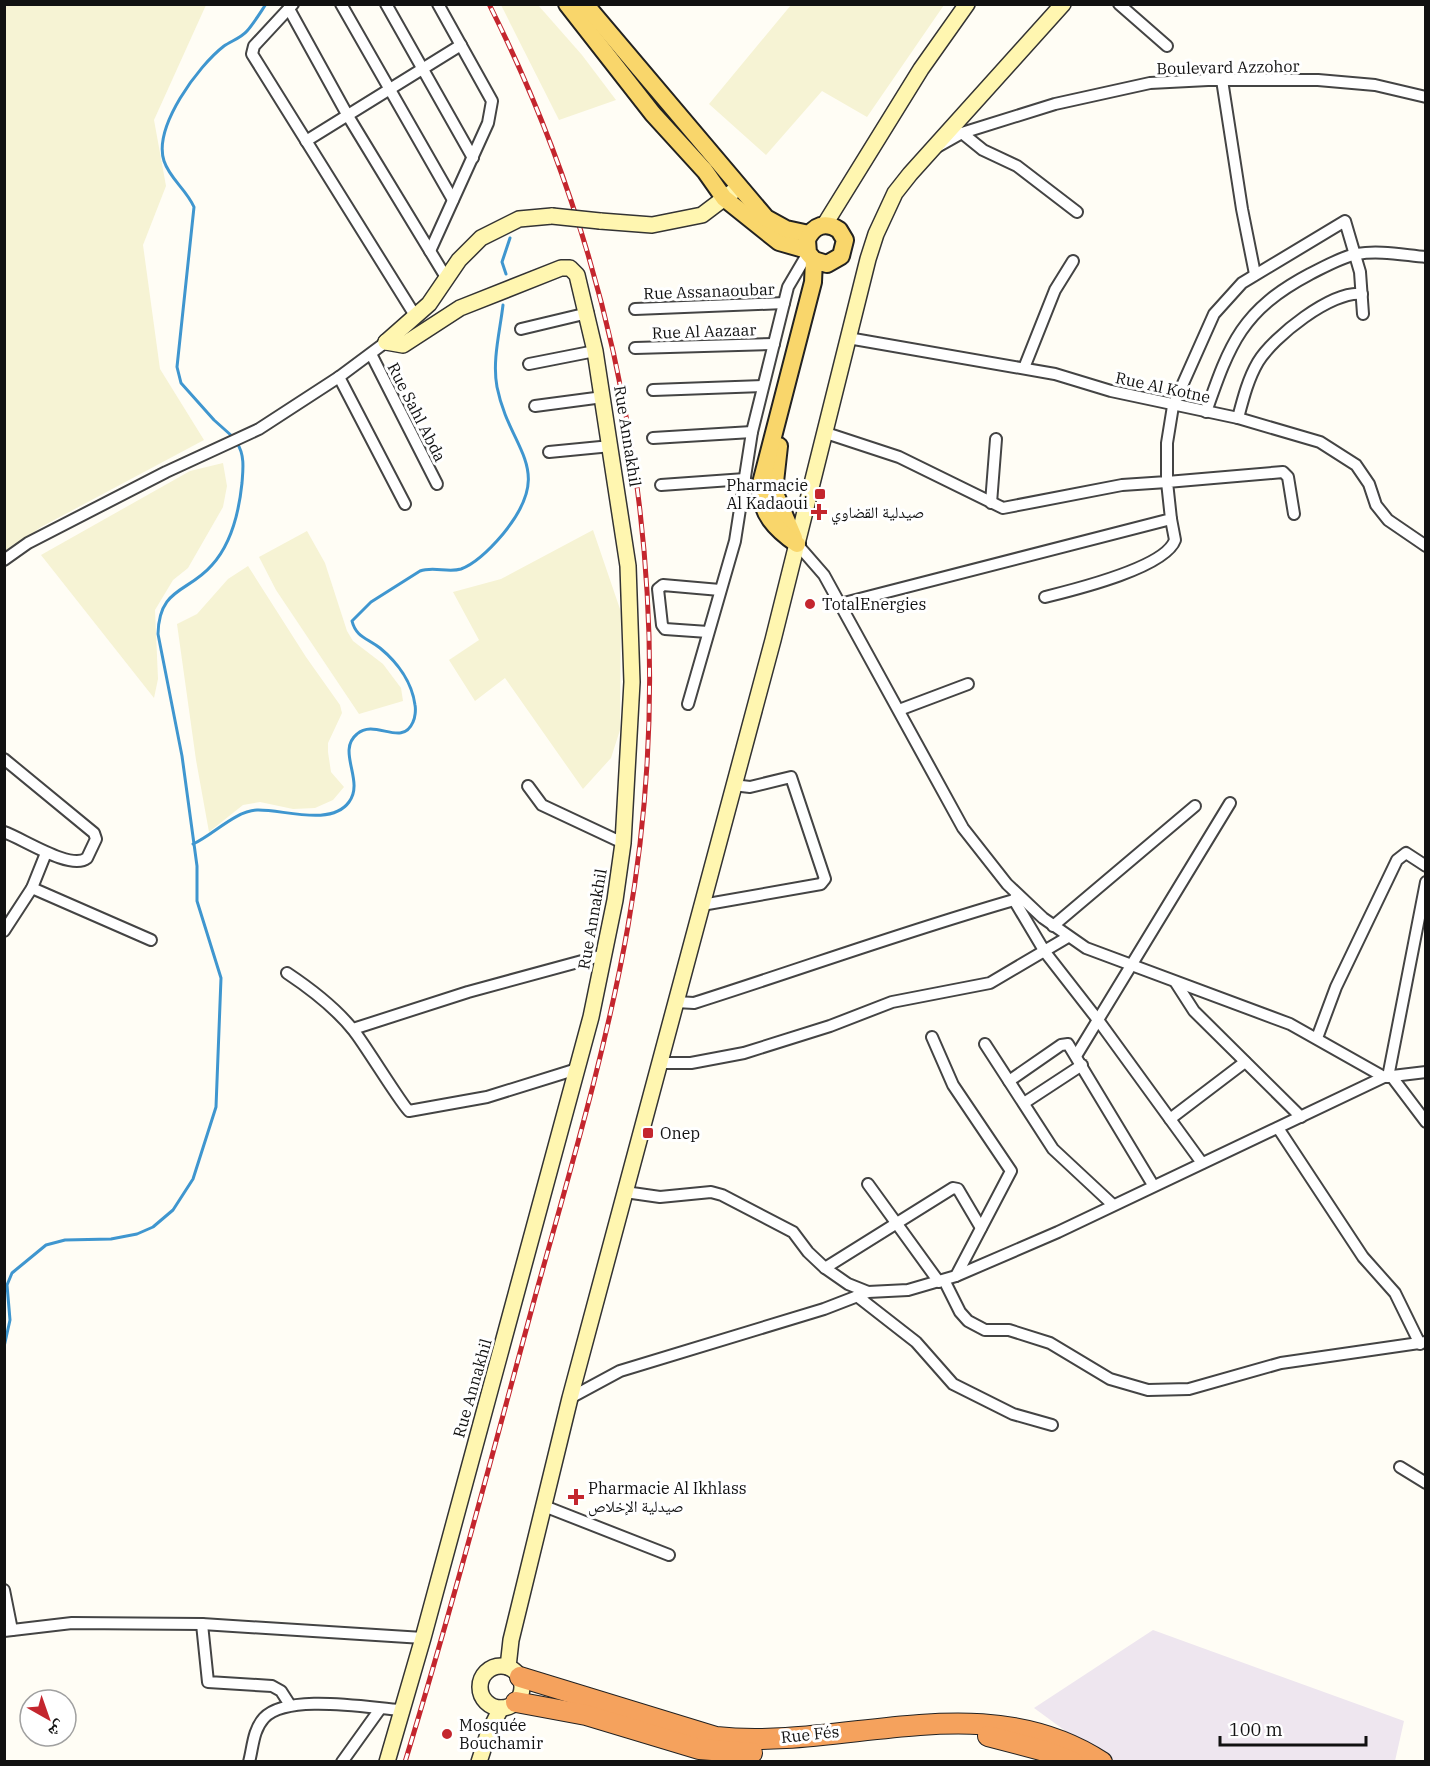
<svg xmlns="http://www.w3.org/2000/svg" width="1430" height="1766" font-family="'IBM Plex Serif','Noto Naskh Arabic',serif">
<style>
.industrial{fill:#eee6ef}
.farmland{fill:#f6f3d4}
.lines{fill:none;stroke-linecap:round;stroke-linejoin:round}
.stream{stroke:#3f96cf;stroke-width:3}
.street-casing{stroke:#444;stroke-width:14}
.secondary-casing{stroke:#333;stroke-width:18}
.primary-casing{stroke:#222;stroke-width:20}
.highway-casing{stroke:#222;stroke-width:22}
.street{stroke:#fff;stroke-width:10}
.secondary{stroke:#fff6b0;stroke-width:15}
.primary{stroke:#f9d66b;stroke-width:16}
.highway{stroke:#f5a25d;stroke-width:20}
.rail-casing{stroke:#c4262e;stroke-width:5}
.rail{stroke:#fff;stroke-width:3;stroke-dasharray:9;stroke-linecap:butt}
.secondary-bridge-casing{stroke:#333;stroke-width:18;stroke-linecap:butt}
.secondary-bridge{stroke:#fff6b0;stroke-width:15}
.poi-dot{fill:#c4262e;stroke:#fff;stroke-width:2}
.labels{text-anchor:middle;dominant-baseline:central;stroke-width:6;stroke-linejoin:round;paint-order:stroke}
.street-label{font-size:16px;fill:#111;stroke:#fff}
.poi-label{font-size:16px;fill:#111;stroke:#fff;text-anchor:start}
</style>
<rect width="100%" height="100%" fill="#fffdf5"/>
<path class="industrial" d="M1153,1630l251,91 -9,40 -287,1 -74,-54z"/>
<g class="farmland">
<path d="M5,5h201l-52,115 12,66 -23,59 17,124 44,71 -163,87 -36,27z"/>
<path d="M501,5h37l44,50 34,45 -57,20z"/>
<path d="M791,5h153l-77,112 -45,-26 -56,64 -57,-51z"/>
<path d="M223,463l4,23 -4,21 -35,61 -15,12 -18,30 3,69 -4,19 -113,-143 149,-84z"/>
<path d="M593,530l28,82 -1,118 -9,28 -28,31 -78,-111 -30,23 -26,-41 30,-20 -26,-48 48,-13z"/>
<path d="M307,531l18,32 22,68 6,10 30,23 18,24 2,13 -44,13 -83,-124 -17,-33z"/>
<path d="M248,566l58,91 34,48 2,8 -14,30v9l3,20 13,15 -11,13 -18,8 -22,1 -33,-7 -17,3 -34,27 -13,-72 -19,-136 20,-10 31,-35z"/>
</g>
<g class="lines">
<g class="stream">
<path d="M506,274l-4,-12 8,-24"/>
<path d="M233,437l-19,-17 -33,-37 -4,-16 17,-160c-8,-18 -24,-28 -30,-46 -11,-34 34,-95 60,-115 7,-5 17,-8 23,-15 7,-8 13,-18 19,-27"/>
<path d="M193,844c20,-9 42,-33 64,-34 25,-1 74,17 92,-8 16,-21 -13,-51 8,-68 18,-16 45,14 56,-12 2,-4 3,-12 2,-17 -3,-23 -18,-43 -35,-57 -13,-10 -24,-11 -28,-27l19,-19 49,-31c13,-5 28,2 41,-2 16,-6 31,-22 42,-35 54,-66 7,-82 -6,-147 -5,-26 3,-56 6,-82"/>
<path d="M4,1347l6,-27 -3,-35 5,-12 34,-28 19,-5 46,-1 26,-5 16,-7 20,-17 20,-31 23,-72 5,-129 -24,-77v-35l-15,-110 -24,-122c1,-47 30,-41 54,-69 20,-22 27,-53 30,-82 1,-13 3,-28 -5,-40"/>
</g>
<defs>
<g id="street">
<path d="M293,4l-39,42 -2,8 164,263"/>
<path d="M341,4l112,196"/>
<path d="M386,4l87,154"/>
<path d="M1119,4l48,42"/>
<path d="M289,9l59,107 99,163"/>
<path d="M1222,80l20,129 13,65"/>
<path d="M962,133l21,17 34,16 60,46"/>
<path d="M306,141l155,-96"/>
<path d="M939,146l23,-13 93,-29 95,-21 58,-3h110l57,5 51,12"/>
<path d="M430,251l58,-128 4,-22 -54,-97"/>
<path d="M635,309l149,-6"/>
<path d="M521,329l67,-16"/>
<path d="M848,338l207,36 56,17 127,27 82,24 36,23 13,19 7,21 12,15 38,26"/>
<path d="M635,348l139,-4"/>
<path d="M371,354l66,130"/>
<path d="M529,364l66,-13"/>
<path d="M1024,368l31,-78 18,-29"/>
<path d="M339,377l66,127"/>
<path d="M653,390l110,-4"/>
<path d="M535,406l68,-9"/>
<path d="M1206,412c24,-69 36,-102 104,-138 14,-7 31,-17 47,-20 22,-4 46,1 69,3"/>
<path d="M1238,418c5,-19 10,-39 20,-56 15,-25 74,-72 104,-68"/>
<path d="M826,433l73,24 104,51 119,-23 45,-3v-39l6,-37 41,-92 28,-31 103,-62 15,51 3,42"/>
<path d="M653,438l99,-6"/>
<path d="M549,452l62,-6"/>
<path d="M661,485l84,-6"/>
<path d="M991,503l5,-64"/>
<path d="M797,544l27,31 139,253 44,56 36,34 43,30 204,76 94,53"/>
<path d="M4,560l24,-17 138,-71 93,-43 80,-52 47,-35"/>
<path d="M1045,597c28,-7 120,-29 130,-57l-4,-21"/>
<path d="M840,604l331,-85 -4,-37 116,-10 5,5 6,37"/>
<path d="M708,632l-43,-3 -3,-4 -4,-36 5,-4 57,5"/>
<path d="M688,704l47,-163 17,-109 36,-145 20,-34"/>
<path d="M899,710l69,-26"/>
<path d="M4,759l90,74 2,6 -9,19c-16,13 -65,-20 -83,-26"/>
<path d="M528,786l14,19 81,38"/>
<path d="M32,888l119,52"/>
<path d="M1017,895l-3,5 31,52 53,68 104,143"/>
<path d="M702,905l119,-21 4,-5 -34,-102 -41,10 -17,-2"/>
<path d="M1053,926l142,-120"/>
<path d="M4,931l28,-43 14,-35"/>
<path d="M287,973c24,16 49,35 67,58 10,12 49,76 55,80l78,-14 90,-28"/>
<path d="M1176,983l18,28 107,106"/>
<path d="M676,1002l18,1c107,-34 212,-72 320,-103"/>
<path d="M353,1029l115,-37 136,-37"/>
<path d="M932,1037l21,48 58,86 -55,105"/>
<path d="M1317,1038l19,-51 61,-127 9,-7 20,13"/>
<path d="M985,1044l68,105 59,55"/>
<path d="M1076,1056l154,-253"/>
<path d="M660,1063h31l53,-10 86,-27 62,-24 98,-19 78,-46"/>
<path d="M1388,1077l38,-195"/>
<path d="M1392,1077l34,45"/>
<path d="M1009,1081l52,-36 7,-1 85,141"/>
<path d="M1024,1103l58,-38"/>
<path d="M1170,1119l75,-57"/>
<path d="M1278,1128l85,129 32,36 25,51"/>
<path d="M868,1184l71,98"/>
<path d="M625,1192l35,5 51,-5 11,3 71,37 15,20 17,16 23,16 20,8"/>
<path d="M825,1268l128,-80 5,1 23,39"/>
<path d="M944,1280l16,32 8,9 17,9h24l41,13 60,36 38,11 41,-1 92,-26 145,-21"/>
<path d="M857,1296l59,46 37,42 60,30 39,11"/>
<path d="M570,1398l50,-27 204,-62 44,-17 40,-2 48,-14 102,-44 326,-155 42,-5"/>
<path d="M1400,1467l26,16"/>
<path d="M544,1506l125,49"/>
<path d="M4,1590l8,40"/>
<path d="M202,1624l6,58 64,4 9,5 9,14"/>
<path d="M4,1631l68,-8 130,1 221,14"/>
<path d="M249,1762c4,-15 4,-32 15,-44 23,-25 105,-10 137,-8"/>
<path d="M342,1762l38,-53"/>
</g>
<g id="secondary">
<path d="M600,221l52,4 50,-10 37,-28"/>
<path d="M825,224l96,-155 46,-65"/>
<path d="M386,342l17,3 57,-37 101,-40h9l7,7 18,76 33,215 4,116 -9,161 -8,57 -24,117 -168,621 -36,124"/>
<path d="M386,342l43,-38 30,-44 22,-22 38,-19 33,-3"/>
<circle cx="501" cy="1687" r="21"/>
<path d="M508,1667l3,-27 59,-242 203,-758 95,-381 8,-25 19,-41 15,-19 153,-170"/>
<path d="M479,1762l9,-28 13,-26"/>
</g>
<g id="primary">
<path d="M567,4l86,110 52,57 19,27 55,44 28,8"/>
<path d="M585,4l181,214 20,11 23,5"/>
<path d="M779,446l-5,45 20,47"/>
<path d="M797,544c-22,-15 -36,-30 -37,-57l53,-205 1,-22 -6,-7 -1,-13c6,-15 19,-19 32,-10l6,10 -4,16 -14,8 -13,-4"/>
</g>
<g id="highway">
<path d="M520,1677l196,60c128,14 267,-53 386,25"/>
<path d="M516,1702l70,13 113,34 53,4"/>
<path d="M988,1736l57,15 28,11"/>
</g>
</defs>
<use href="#street" class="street-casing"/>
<use href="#secondary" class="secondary-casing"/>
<use href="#primary" class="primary-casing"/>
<use href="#highway" class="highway-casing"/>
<use href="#street" class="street"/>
<use href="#secondary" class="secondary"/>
<use href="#primary" class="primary"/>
<use href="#highway" class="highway"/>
<defs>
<path id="rail" d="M405,1762c47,-154 88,-310 130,-465 34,-123 71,-246 93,-371 55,-313 3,-639 -139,-922"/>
</defs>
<use href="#rail" class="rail-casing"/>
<use href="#rail" class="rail"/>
<defs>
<path id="secondary-bridge" d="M552,216l48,5"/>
</defs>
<use href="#secondary-bridge" class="secondary-bridge-casing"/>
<use href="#secondary-bridge" class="secondary-bridge"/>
</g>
<g class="poi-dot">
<rect x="814" y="488" width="12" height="12" rx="3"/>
<path d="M816 503h6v6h6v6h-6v6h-6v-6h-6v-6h6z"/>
<circle cx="810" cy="604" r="6"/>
<rect x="642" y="1127" width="12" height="12" rx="3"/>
<path d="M573 1488h6v6h6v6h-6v6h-6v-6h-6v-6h6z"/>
<circle cx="447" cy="1734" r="6"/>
</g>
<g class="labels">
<g class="street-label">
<text transform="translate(1228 67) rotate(-1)">Boulevard Azzohor</text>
<text transform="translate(709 291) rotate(-2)">Rue Assanaoubar</text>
<text transform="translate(704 331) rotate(-2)">Rue Al Aazaar</text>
<text transform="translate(1163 387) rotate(12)">Rue Al Kotne</text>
<text transform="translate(417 412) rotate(63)">Rue Sahl Abda</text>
<text transform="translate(628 436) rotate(81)">Rue Annakhil</text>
<text transform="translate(592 919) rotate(-80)">Rue Annakhil</text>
<text transform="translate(472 1388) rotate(-74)">Rue Annakhil</text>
<text transform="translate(810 1734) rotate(-6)">Rue Fés</text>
</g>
<g class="poi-label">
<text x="808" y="485" text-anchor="end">Pharmacie<tspan x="808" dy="18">Al Kadaoui</tspan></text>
<text x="831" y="512">صيدلية القضاوي</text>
<text x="822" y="604">TotalEnergies</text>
<text x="660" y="1133">Onep</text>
<text x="588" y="1488">Pharmacie Al Ikhlass<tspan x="588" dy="18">صيدلية الإخلاص</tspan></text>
<text x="459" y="1725">Mosquée<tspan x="459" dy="18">Bouchamir</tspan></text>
</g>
</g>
<rect width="1430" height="1766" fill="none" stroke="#111111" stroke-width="12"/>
<g transform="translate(48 1718) rotate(140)"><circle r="28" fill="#ffffff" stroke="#a0a0a0" stroke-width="1.5"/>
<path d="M0-4.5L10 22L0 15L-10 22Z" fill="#c4262e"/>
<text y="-9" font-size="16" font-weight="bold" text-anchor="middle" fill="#111111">ش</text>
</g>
<path d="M1220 1736v9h146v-9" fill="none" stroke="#111111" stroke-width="3"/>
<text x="1229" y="1736" font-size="18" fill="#111111" stroke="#ffffff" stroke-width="4.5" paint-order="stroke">100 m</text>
</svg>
